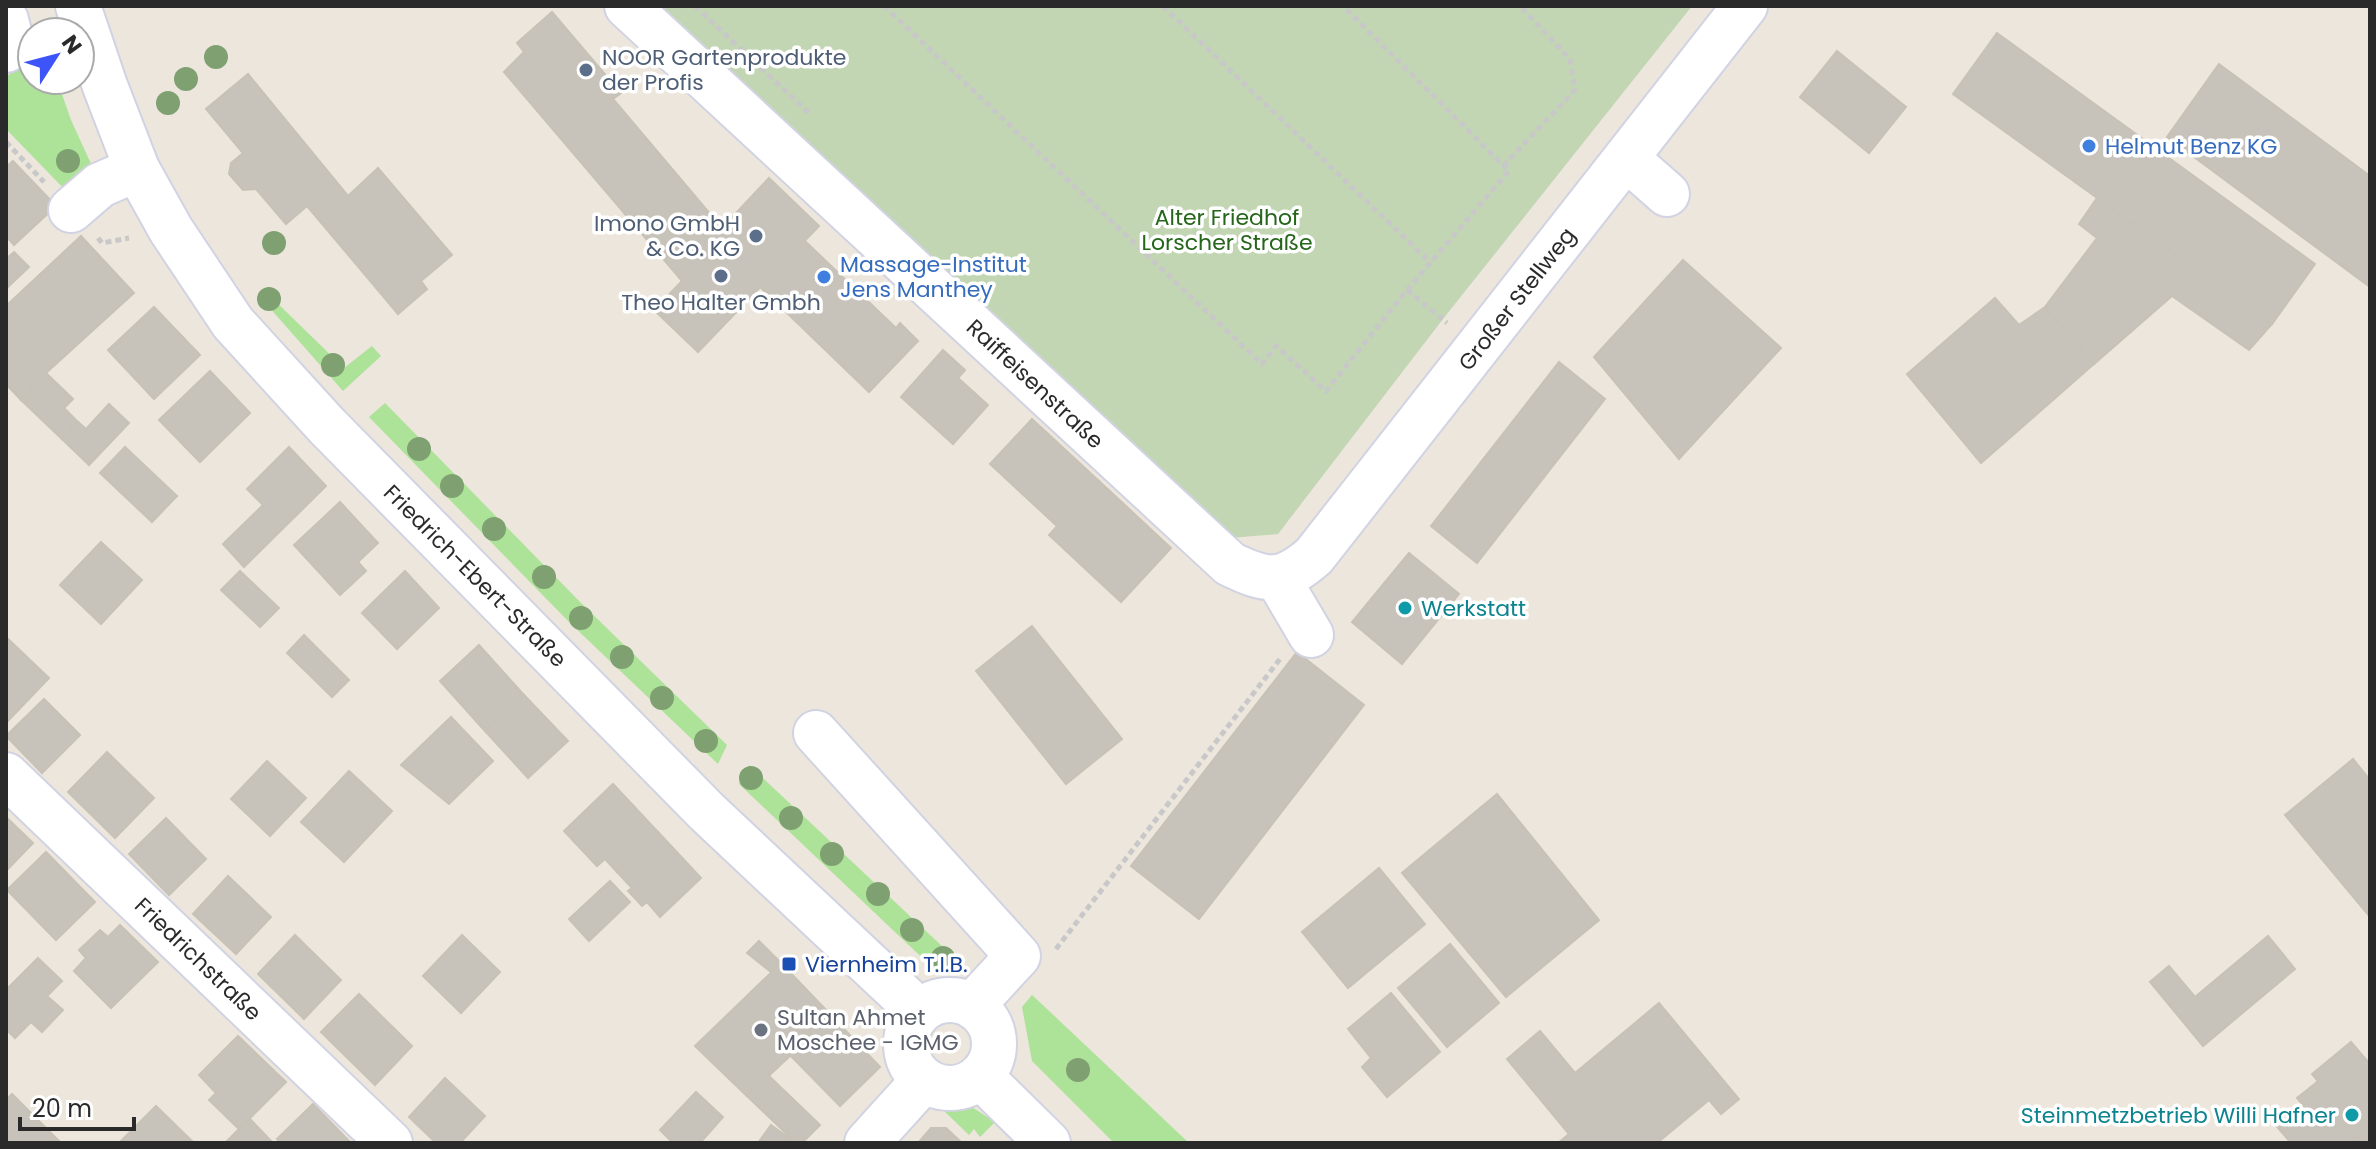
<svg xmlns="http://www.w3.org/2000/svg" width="2376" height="1149" font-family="Poppins,sans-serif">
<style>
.green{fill:#ade299}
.cemetery{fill:#c2d6b3}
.building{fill:#c7c3bb;stroke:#c7c2b5;stroke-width:2}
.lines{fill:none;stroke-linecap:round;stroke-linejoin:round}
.minor-casing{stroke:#d1d3e3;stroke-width:48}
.path{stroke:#c8c8c8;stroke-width:5;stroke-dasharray:6 4;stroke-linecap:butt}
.minor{stroke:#fff;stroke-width:44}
.tree{fill:#7fa071}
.service-dot{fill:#5c6f8a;stroke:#fff;stroke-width:3}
.shop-dot{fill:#3f7fe0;stroke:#fff;stroke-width:3}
.culture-dot{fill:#0f9aa8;stroke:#fff;stroke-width:3}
.transit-dot{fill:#1a4fb4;stroke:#fff;stroke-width:3}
.worship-dot{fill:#6b7280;stroke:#fff;stroke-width:3}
.labels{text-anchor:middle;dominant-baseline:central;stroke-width:7;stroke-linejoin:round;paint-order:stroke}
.service-label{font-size:22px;fill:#4e5e75;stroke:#fff;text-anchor:start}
.shop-label{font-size:22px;fill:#366cbe;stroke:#fff;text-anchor:start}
.park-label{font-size:22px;fill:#25661a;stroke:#fff}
.street-label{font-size:22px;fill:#2a2a2a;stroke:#fff}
.culture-label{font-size:22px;fill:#0d838f;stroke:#fff;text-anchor:start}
.transit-label{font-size:22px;fill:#164399;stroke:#fff;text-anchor:start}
.worship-label{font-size:22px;fill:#5b616d;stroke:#fff;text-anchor:start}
</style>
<rect width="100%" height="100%" fill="#ece6dc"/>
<g class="green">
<path d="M41,29l1,3h-10v48h25l14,40 26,57 -25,20 -66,-68v-52c17,-12 21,-25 23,-46z"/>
<path d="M270,296l74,72 28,-22 9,10 -38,35 -82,-93z"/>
<path d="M385,403l197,201 145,141 -9,19 -149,-142 -200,-205z"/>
<path d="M749,765l211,198 -8,7 -16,1 -197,-187z"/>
<path d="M1032,995l15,14 142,134h-75l-82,-82 -10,-54z"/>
<path d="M951,1104h16l28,18 -15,15 -6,-8 -5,6 -28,-27z"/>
</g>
<path class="cemetery" d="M662,6h1030l-249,313 -165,215 -48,4z"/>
<g class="building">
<path d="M552,12l69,81 -8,6 109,129 47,-50 50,48 -121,126 -44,-42 28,-29 -178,-209 20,-20 -7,-9z"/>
<path d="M1997,33l318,231 -43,60 -319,-230z"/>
<path d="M1837,51l69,56 -37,46 -69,-56z"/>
<path d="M2219,64l151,112v111l-203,-150z"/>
<path d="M248,74l100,122 30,-28 74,87 -31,26 6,8 -29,25 -91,-108 -21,18 -30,-35 -13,1 -14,-16 2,-11 12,-10 -37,-44z"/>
<path d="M13,161l43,45 -42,39 -8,-9v-69z"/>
<path d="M2097,198l175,126 -23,26 -77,-54 -78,68 -49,-57 52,-69 -18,-14z"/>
<path d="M81,236l53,57 -88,80 -25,27 -15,-16v-78z"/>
<path d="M805,241l91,87 4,-5 18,18 -49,51 -109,-105z"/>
<path d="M14,252l15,15 -23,22v-30z"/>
<path d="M1683,260l98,88 -102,111 -85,-102z"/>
<path d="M1995,298l24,27 26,-18 49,57 -113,99 -74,-89z"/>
<path d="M154,307l46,48 -46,44 -46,-49z"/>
<path d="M943,350l22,20 -7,8 30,27 -35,39 -52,-47z"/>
<path d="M1559,362l46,37 -128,164 -46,-37z"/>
<path d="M210,371l40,42 -50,49 -41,-42z"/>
<path d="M46,373l27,26 -9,9 14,14 -16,17 -41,-39z"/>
<path d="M109,404l20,19 -40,42 -27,-26 16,-17 8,7z"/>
<path d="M1032,419l67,62 -42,45 -67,-62z"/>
<path d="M125,447l52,49 -25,26 -52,-49z"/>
<path d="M289,447l37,39 -82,81 -21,-23 40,-39 -16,-16z"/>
<path d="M1099,481l72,67 -50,54 -72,-67z"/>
<path d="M340,502l38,41 -20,19 8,9 -26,24 -46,-50z"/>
<path d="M101,542l41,38 -41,44 -41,-39z"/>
<path d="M1409,553l50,41 -57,70 -50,-42z"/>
<path d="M240,571l39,37 -19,19 -39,-37z"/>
<path d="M405,571l34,37 -42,41 -35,-36z"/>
<path d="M1032,626l90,113 -56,45 -90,-113z"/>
<path d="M304,635l45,45 -17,17 -45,-44z"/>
<path d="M6,637l43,41 -43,45z"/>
<path d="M479,645l45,50 -39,36 -45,-50z"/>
<path d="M1297,652l67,53 -165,214 -68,-53z"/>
<path d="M524,695l44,46 -40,37 -43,-47z"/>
<path d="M44,699l36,36 -38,38 -36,-37z"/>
<path d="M451,717l42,44 -44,43 -48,-39z"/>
<path d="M107,752l47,46 -39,40 -47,-46z"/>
<path d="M2353,759l17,21v137l-85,-102z"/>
<path d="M267,761l39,37 -36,38 -39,-37z"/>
<path d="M349,771l43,40 -48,51 -43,-40z"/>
<path d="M613,784l45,48 -41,40 -12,-13 -8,7 -33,-35z"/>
<path d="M1497,794l102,126 -93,77 -104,-124z"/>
<path d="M6,817l27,26 -27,28z"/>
<path d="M166,818l40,41 -37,36 -40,-41z"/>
<path d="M658,832l43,46 -41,39 -13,-15 -5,4 -14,-15 4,-3 -15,-16z"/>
<path d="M46,852l49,50 -39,38 -49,-50z"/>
<path d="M1379,868l46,56 -77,64 -46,-56z"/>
<path d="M228,876l43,41 -35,37 -43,-40z"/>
<path d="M610,881l20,21 -41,39 -20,-22z"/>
<path d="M120,925l38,37 -47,46 -37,-37 12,-13 -7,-8 21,-20 8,7z"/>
<path d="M295,935l46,45 -37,39 -46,-45z"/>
<path d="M462,935l38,37 -39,41 -38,-37z"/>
<path d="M2268,936l27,33 -92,77 -53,-64 19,-16 26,31z"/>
<path d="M759,941l22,22 -10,9 -24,-19z"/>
<path d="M1450,944l49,59 -52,44 -49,-59z"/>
<path d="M38,958l24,23 -15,15 16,14 -21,22 -11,-10 -16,16 -9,-9v-39z"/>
<path d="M781,963l48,50 -42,39 4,3 -44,41 -52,-50z"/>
<path d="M1391,993l49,59 -53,45 -25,-30 9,-9 -23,-29z"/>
<path d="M359,994l53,52 -37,39 -54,-53z"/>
<path d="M1659,1003l80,96 -18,15 -12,-14 -52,43h-99l11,-9 -62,-75 33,-28 35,42z"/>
<path d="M829,1013l51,54 -40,39 -53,-54z"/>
<path d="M238,1036l48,46 -47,47 -30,-29 7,-7 -17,-18z"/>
<path d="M2351,1042l19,22v79h-12l-47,-56 7,-6 -6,-7z"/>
<path d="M769,1076l51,49 -18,18h-6l-49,-47z"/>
<path d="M445,1078l40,38 -25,27h-24l-27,-26z"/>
<path d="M2311,1087l47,56h-67l-18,-21 15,-13 10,11 10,-8 -11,-14z"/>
<path d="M696,1092l27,25 -23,26h-27l-13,-13z"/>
<path d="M12,1094l49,49h-49l-6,-6v-37z"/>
<path d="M313,1104l36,37 -2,2h-66l-4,-4z"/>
<path d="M156,1106l38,37h-75z"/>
<path d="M250,1119l23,24h-48l14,-14z"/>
<path d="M771,1125l25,18h-38z"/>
<path d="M931,1128h15l15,14 -43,1z"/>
</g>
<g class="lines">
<defs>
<g id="minor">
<path d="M78,6l27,80 32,83 34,61 62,93 94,103 380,386 212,199"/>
<path d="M627,6l603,558c37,18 52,20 84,-8l431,-550"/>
<path d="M6,20l4,16 -4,14"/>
<path d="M1626,158l41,36"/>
<path d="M71,210l29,-25 37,-16"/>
<path d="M1278,579l33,56"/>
<path d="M816,733l202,223 -37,40 -6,12"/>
<path d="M6,775l384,368"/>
<circle cx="950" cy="1044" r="44"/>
<path d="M980,1076l68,67"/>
<path d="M867,1143l57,-63"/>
</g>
</defs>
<use href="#minor" class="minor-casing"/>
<g class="path">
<path d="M695,6l116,109"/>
<path d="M884,6l378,358 14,-18 50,45 81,-101 102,-119 -166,-165"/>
<path d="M1163,6l268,257"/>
<path d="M6,142l38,40"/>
<path d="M1503,166l72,-76 -5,-31 -50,-53"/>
<path d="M98,238l4,5 27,-5"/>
<path d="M1407,290l40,33"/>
<path d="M1056,949l224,-290"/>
</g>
<use href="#minor" class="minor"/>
</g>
<g class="tree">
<circle cx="216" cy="57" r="12"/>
<circle cx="186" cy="79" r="12"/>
<circle cx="168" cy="103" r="12"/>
<circle cx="68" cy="161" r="12"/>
<circle cx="274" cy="243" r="12"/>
<circle cx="269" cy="299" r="12"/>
<circle cx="333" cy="365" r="12"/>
<circle cx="419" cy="449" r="12"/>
<circle cx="452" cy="486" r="12"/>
<circle cx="494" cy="529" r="12"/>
<circle cx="544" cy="577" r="12"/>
<circle cx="581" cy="618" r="12"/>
<circle cx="622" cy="657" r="12"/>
<circle cx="662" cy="698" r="12"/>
<circle cx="706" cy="741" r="12"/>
<circle cx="751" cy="778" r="12"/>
<circle cx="791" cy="818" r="12"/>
<circle cx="832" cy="854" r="12"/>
<circle cx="878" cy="894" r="12"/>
<circle cx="912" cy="930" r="12"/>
<circle cx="943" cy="958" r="12"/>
<circle cx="1078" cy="1070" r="12"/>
</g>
<g class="service-dot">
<circle cx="586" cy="70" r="8"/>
<circle cx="756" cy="236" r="8"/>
<circle cx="721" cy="276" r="8"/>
</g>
<g class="shop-dot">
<circle cx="2089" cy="146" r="8"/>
<circle cx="824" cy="277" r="8"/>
</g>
<g class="culture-dot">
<circle cx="1405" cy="608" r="8"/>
<circle cx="2352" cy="1115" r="8"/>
</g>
<rect class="transit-dot" x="781" y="956" width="16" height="16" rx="4"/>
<circle class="worship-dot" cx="761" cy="1030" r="8"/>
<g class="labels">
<g class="service-label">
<text x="602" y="57">NOOR Gartenprodukte<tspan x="602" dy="25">der Profis</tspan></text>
<text x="740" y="223" text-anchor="end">Imono GmbH<tspan x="740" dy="25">&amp; Co. KG</tspan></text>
<text x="721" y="302" text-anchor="middle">Theo Halter Gmbh</text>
</g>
<g class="shop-label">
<text x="2105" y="146">Helmut Benz KG</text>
<text x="840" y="264">Massage-Institut<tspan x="840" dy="25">Jens Manthey</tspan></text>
</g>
<g class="park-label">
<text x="1227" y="217">Alter Friedhof<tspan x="1227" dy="25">Lorscher Straße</tspan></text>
</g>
<g class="street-label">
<text transform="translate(1517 299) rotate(-52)">Großer Stellweg</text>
<text transform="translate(1035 384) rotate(43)">Raiffeisenstraße</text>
<text transform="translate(475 576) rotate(45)">Friedrich-Ebert-Straße</text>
<text transform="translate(198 959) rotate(44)">Friedrichstraße</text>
</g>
<g class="culture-label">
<text x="1421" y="608">Werkstatt</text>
<text x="2336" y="1115" text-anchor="end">Steinmetzbetrieb Willi Hafner</text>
</g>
<g class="transit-label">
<text x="805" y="964">Viernheim T.I.B.</text>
</g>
<g class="worship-label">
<text x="777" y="1017">Sultan Ahmet<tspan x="777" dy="25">Moschee - IGMG</tspan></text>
</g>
</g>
<rect width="2376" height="1149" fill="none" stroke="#2a2a2a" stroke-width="16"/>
<g transform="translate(56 56) rotate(54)"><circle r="38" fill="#ffffff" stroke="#aaaaaa" stroke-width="2"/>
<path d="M0-6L14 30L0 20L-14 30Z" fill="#3d54f8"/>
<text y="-12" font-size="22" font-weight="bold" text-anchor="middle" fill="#2a2a2a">N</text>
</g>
<path d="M20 1117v12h114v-12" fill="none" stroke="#2a2a2a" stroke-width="4"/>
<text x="32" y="1117" font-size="24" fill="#2a2a2a" stroke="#ffffff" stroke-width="6" paint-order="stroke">20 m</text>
</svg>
